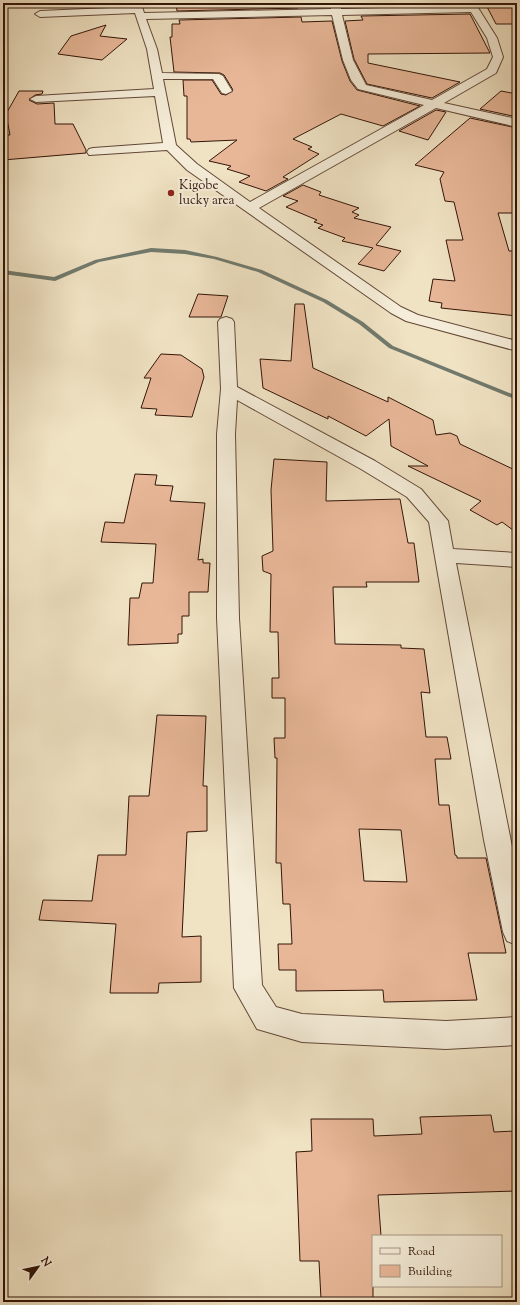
<svg xmlns="http://www.w3.org/2000/svg" width="520" height="1305" font-family="'Sorts Mill Goudy',serif">
<style>
.lines{fill:none;stroke-linecap:round;stroke-linejoin:round}
.stream{fill:#717a6d;fill-rule:evenodd}
.building{fill:#e8b798;stroke:#331508;fill-rule:evenodd}
.minor-casing{stroke:#624837;stroke-width:2}
.minor{fill:#f5edd9;fill-rule:evenodd}
.poi-dot{fill:#8f2418;stroke:#f5edd9;stroke-width:1.5}
.labels{text-anchor:middle;dominant-baseline:central;stroke-width:4;stroke-linejoin:round;paint-order:stroke}
.far-poi-label{font-size:13px;fill:#331508;stroke:#f5edd9;text-anchor:start}
</style>
<rect width="100%" height="100%" fill="#f0e3c4"/>
<filter id="stains"><feTurbulence type="fractalNoise" baseFrequency=".005" numOctaves="4"/><feColorMatrix values="0 0 0 0 .2 0 0 0 0 .09 0 0 0 0 .02 0 0 0 .5 -.17"/></filter>
<radialGradient id="worn" r=".72"><stop offset=".6" stop-color="#630" stop-opacity="0"/><stop offset="1" stop-color="#630" stop-opacity=".3"/></radialGradient>
<g class="lines">
<path class="stream" d="M151,248l34,2 32,7 45,13 65,30 36,22 30,24 124,50v4l-128,-52 -30,-24 -36,-22 -65,-30 -44,-13 -29,-5 -34,-2 -52,10 -44,19 -52,-7v-4l51,7 41,-17z"/>
</g>
<g class="building">
<path d="M176,3h121l1,5 -121,3z"/>
<path d="M363,3h48l1,3 -54,1 -2,-3z"/>
<path d="M485,3h32v21h-21z"/>
<path d="M470,14l20,39 -122,1v9l92,19 -28,16 -65,-14 -13,-25 -9,-38 18,-1 -2,-4z"/>
<path d="M301,17l1,5 30,-1 10,40 8,20 7,9 63,16 -37,20 -42,-12 -48,25 19,8 -4,2 11,5 -36,23 5,2 -22,12 -27,-9 11,-6 -23,-7 4,-3 -22,-5 28,-21 -46,2 -1,-3h-3v-43h-3l-1,-16h29l9,14 5,1 7,-5 -9,-15 -4,-2 -46,-1 -4,-35h2v-13h8l-1,-4z"/>
<path d="M106,25l-6,11 27,3 -25,21 -44,-6 13,-18z"/>
<path d="M19,91h24l-1,3 -7,1 -6,5 8,4 17,-1 1,21h18l13,26v3l-83,7v-25h7l-4,-21z"/>
<path d="M501,91l16,3v23l-37,-8z"/>
<path d="M436,110l10,2 -18,28 -29,-9z"/>
<path d="M470,118l47,10v85h-19l11,38h8v65l-76,-8 1,-5 -13,-2 4,-22 22,2 -9,-41h17l-9,-38 -9,-1 -5,-22 4,-7 -29,-7z"/>
<path d="M303,185l18,7 -2,3 40,13 -7,4 7,3 -5,3 37,9 -15,18 25,6 -17,20 -26,-7 15,-16 -31,-7 3,-3 -27,-10 5,-3 -9,-3 3,-2 -31,-13 12,-6 -15,-5z"/>
<path d="M198,294l30,2 -7,21h-32z"/>
<path d="M295,304h9l9,64 75,34v-5l45,23 3,15 14,-2 7,3 3,8 57,27v62l-15,-11 -5,3 -27,-15 11,-9 -73,-35h20l-37,-20 -2,-27 -23,17 -38,-20v3l-65,-31 -3,-29 31,2z"/>
<path d="M161,354l20,1 21,14 2,8 -12,40 -37,-2 2,-6 -16,-1 10,-30h-7z"/>
<path d="M274,459l53,3 -1,39 74,-2 8,44h6l5,39h-53l1,5h-34l2,57 66,1v3l23,1 6,44 -9,-1 5,45h21l4,22h-16l4,46h10l6,50 2,1v2h29l20,95h-38l9,47 -93,2 -1,-12 -87,1v-21h-17l-1,-26h14l-2,-40h-7l-2,-41h-5l1,-105h-2l-1,-20h11v-40h-13v-20h7l-1,-46h-8l1,-58 -8,-3 -1,-15 11,-5 -2,-61zM359,829l42,1 6,52 -43,-1z"/>
<path d="M135,474l22,1 -2,10 18,1 -3,15 35,2 -7,57 5,-1v4h7l-2,29h-19v24h-7v18h-4v9l-50,2 2,-47h9l3,-15h11l3,-39 -55,-2 4,-20 19,1z"/>
<path d="M157,715l49,1 -3,70h4v45l-20,1 -5,105 19,-1v46l-42,1 -1,10h-48l6,-69 -77,-4 4,-20 49,1 6,-46h28l3,-59h20z"/>
<path d="M491,1115l3,17 21,-1 2,10v50l-139,4 3,41h-8v62l-52,1 -2,-38h-19l-4,-109 16,-1 -1,-32h62l1,17 48,-2 -2,-17z"/>
</g>
<g class="lines">
<defs>
<g id="minor">
<path d="M131,3h10l3,10 187,-4 -1,-6h10l1,6 126,-3 -2,-3h10l22,35 6,19 -7,16 -52,30 73,16v8l-81,-19 -177,100 142,99 17,8 99,26v10l-111,-30 -15,-8 -204,-143 -20,-20 -78,5 -2,-3 2,-3 4,-1 70,-5 -8,-47 -119,6 -6,-3 6,-3 118,-7 -7,-40 -12,-36 -95,4 -5,-3 5,-3 93,-4zM471,12l16,26 6,19 -6,12 -55,31 -66,-15 -13,-25 -11,-45zM332,15l11,45 8,20 7,9 66,16 -174,97 -53,-38 -21,-19 -13,-66h50l9,14 4,1 6,-3 -9,-15 -4,-2 -57,-1 -5,-24 -11,-30z"/>
<path d="M226,317l6,2 2,3 3,65 138,74 46,28 27,32 5,28 64,4v14l-61,-4 61,309v73l-10,-4 -4,-9 -19,-92 -55,-318 -22,-25 -46,-28 -124,-69 -2,34 4,184 23,367 14,22 26,7 144,7 71,-4v28l-71,4 -144,-7 -45,-13 -23,-41 -17,-370v-184l4,-45 -3,-67 2,-3z"/>
</g>
</defs>
<use href="#minor" class="minor-casing"/>
<use href="#minor" class="minor"/>
</g>
<circle class="poi-dot" cx="171" cy="193" r="4"/>
<g class="labels">
<g class="far-poi-label">
<text x="179" y="186">Kigobe<tspan x="179" dy="15">lucky area</tspan></text>
</g>
</g>
<rect width="520" height="1305" fill="none" stroke="#f0e3c4" stroke-width="16"/>
<rect x="4" y="4" width="512" height="1297" fill="none" stroke="#331508" stroke-width="2"/>
<rect x="8" y="8" width="504" height="1289" fill="none" stroke="#331508"/>
<rect x="372" y="1235" width="130" height="52" fill="#f5edd9" stroke="#a79785"/>
<rect x="380" y="1248" width="20" height="6" fill="#f5edd9" stroke="#a79785"/>
<text x="408" y="1255" font-size="12" fill="#331508">Road</text>
<rect x="380" y="1265" width="20" height="12" fill="#e8b798" stroke="#a79785"/>
<text x="408" y="1275" font-size="12" fill="#331508">Building</text>
<g transform="translate(38 1267) rotate(57)" stroke="#f5edd9" stroke-width="3" paint-order="stroke">
<path d="M0-3L7 15L0 10L-7 15Z" fill="#331508"/>
<text y="-6" font-size="11" font-weight="bold" text-anchor="middle" fill="#331508">N</text>
</g>
<rect width="100%" height="100%" filter="url(#stains)"/>
<rect width="100%" height="100%" fill="url(#worn)"/>
</svg>
